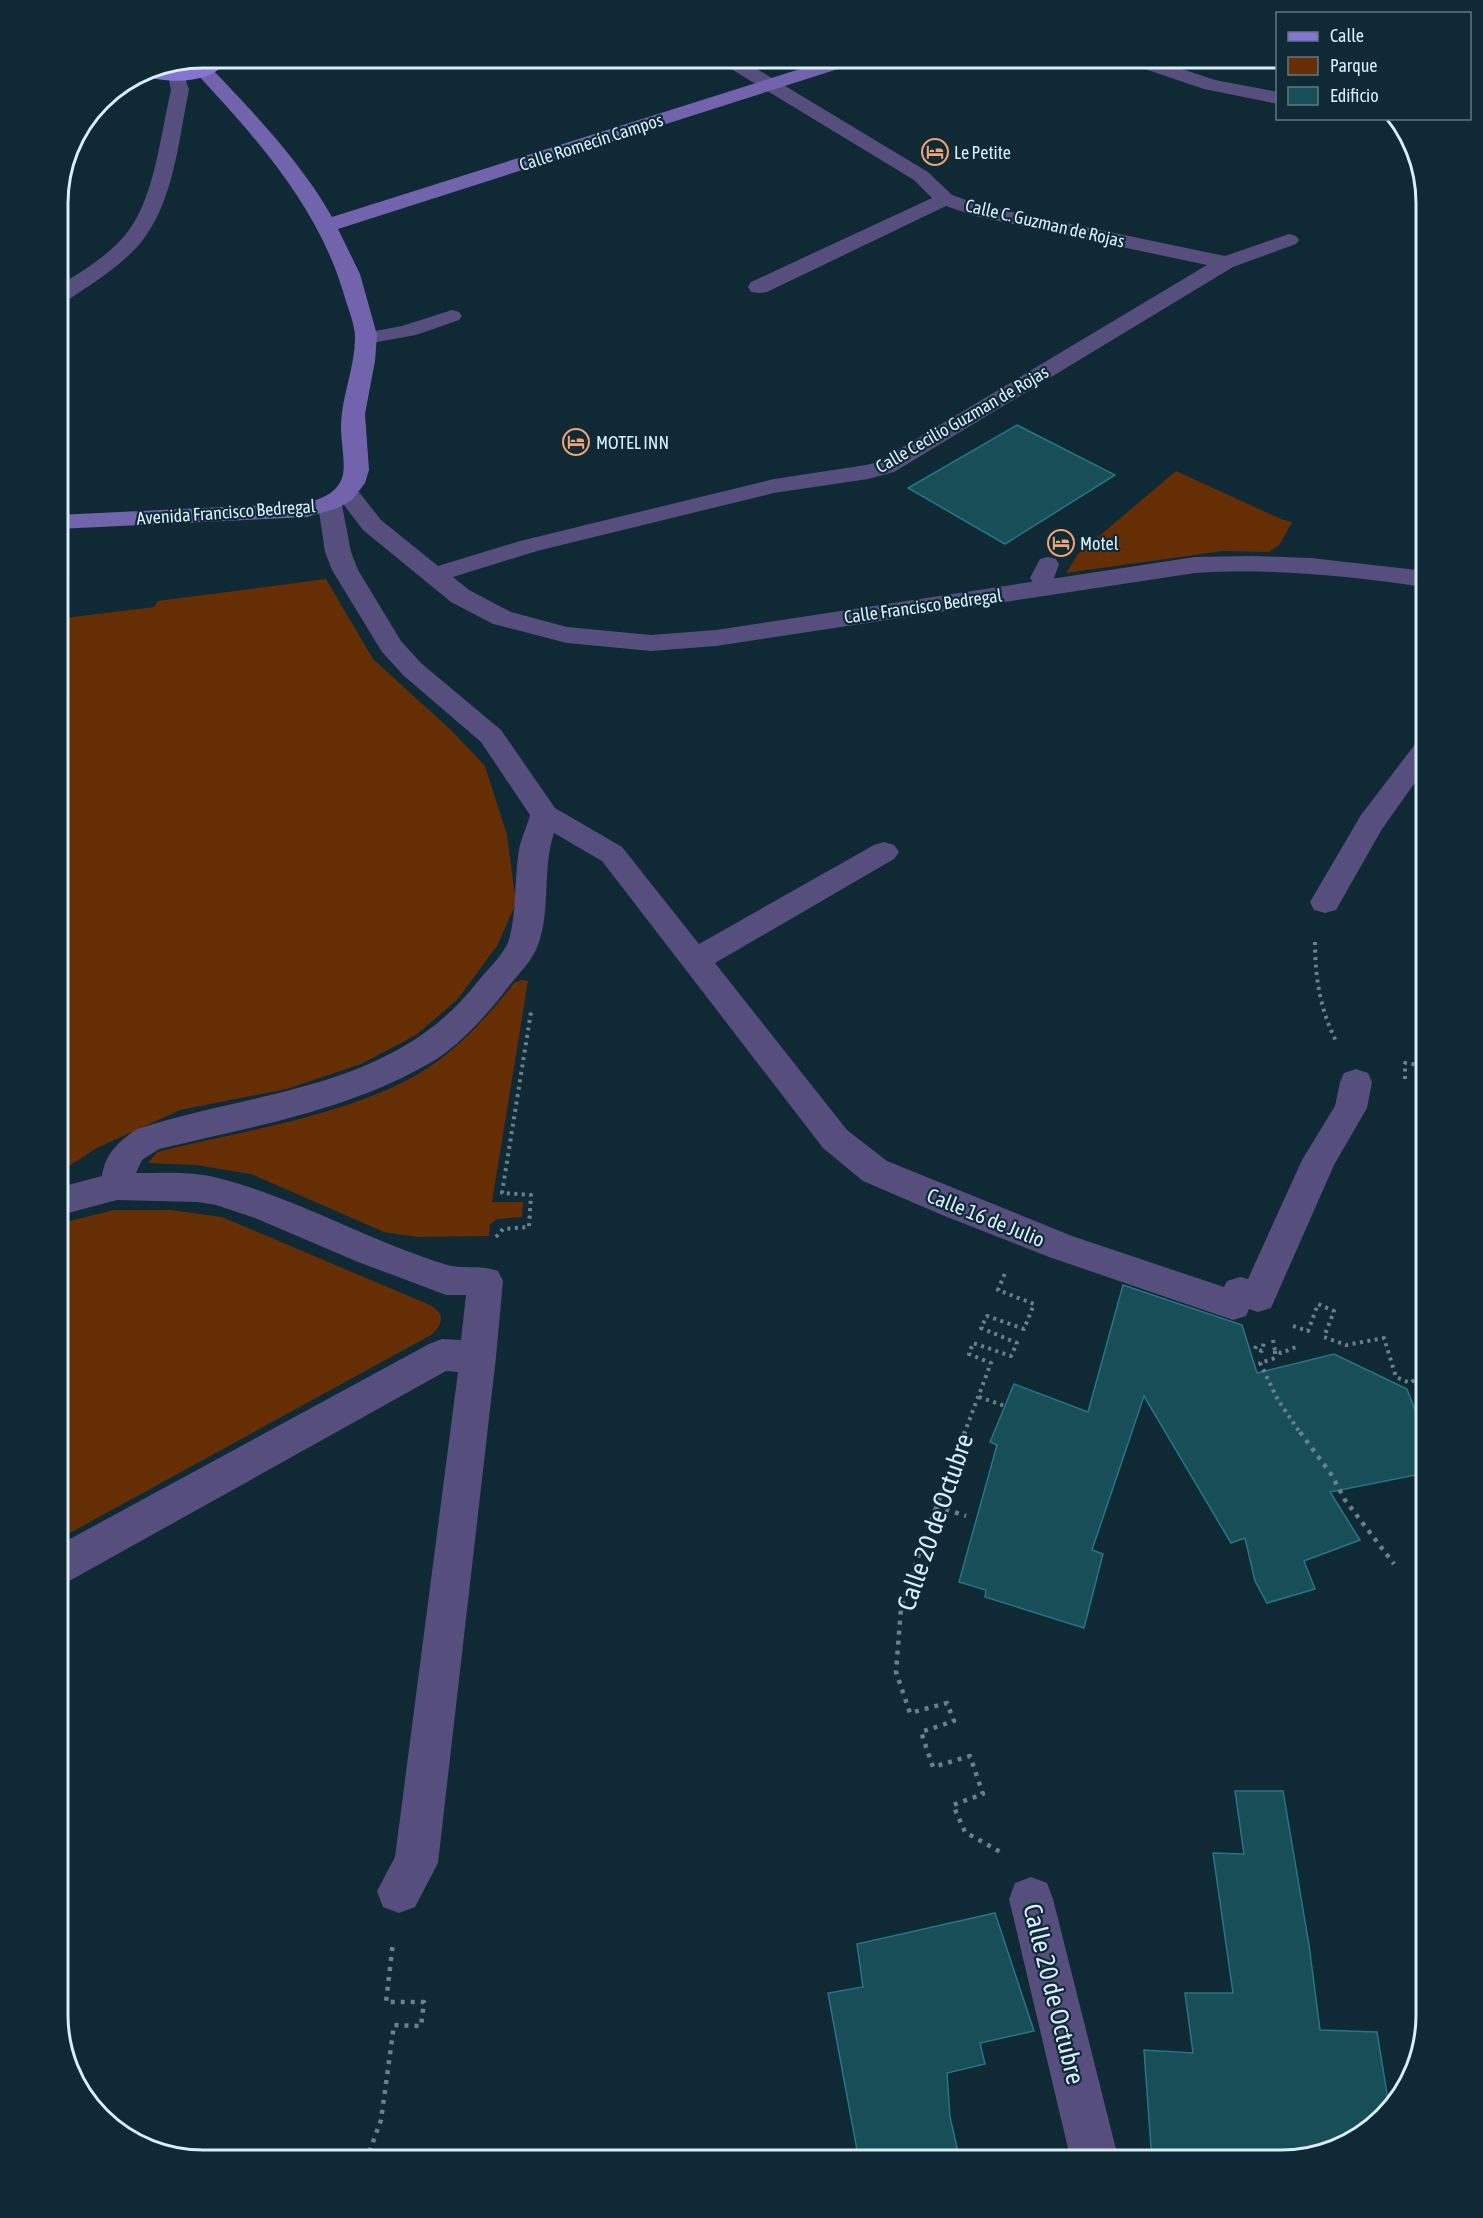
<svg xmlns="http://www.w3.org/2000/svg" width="1483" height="2218" font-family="'Asap Condensed',sans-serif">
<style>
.green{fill:#662e04}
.building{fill:#174e57;stroke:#277683;stroke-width:1.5}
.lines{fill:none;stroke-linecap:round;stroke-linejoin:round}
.path-far1{stroke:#69818d;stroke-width:4;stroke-dasharray:3 4.5;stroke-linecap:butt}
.path{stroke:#69818d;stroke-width:4.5;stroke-dasharray:4 6;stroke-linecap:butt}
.lane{fill:#564e7c;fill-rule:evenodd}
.street{fill:#564e7c;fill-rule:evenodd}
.secondary{fill:#7164ad;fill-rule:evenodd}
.primary{fill:#8574d2;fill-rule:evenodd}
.labels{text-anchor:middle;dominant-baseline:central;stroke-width:4.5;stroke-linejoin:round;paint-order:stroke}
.far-street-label{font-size:18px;fill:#d8effb;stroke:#0f2935}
.far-poi-label{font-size:18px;fill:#d8effb;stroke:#0f2935;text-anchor:start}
.street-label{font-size:21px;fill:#d8effb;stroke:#0f2935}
.near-street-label{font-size:26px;fill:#d8effb;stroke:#0f2935}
.rim{fill:none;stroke:#d8effb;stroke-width:3}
</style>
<rect width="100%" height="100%" fill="#0f2935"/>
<g class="green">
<path d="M1176,471l105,48 11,3 -12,22 -11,8 -46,-1 -157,22 12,-19z"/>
<path d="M326,579l47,80 78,71 34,36 22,69 9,68 -19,43 -40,54 -41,35 -55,29 -74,25 -107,21 -83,38 -40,26v-555l97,-12 4,-6z"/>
<path d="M521,980l7,1 -36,221h31l-1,15 -25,2 -7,5 -1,12 -72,1 -33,-5 -133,-58 -55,-9 -48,-2 9,-11c80,-20 182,-35 254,-74 41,-22 75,-59 103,-95z"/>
<path d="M114,1210h56l52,7 208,88c16,9 13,19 1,30l-374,205v-316z"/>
</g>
<g class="building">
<path d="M1017,425l98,50 -110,69 -97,-56z"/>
<path d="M1123,1285l119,40 15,48 77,-19 73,35 19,50v34l-96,19 30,48 -56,21 11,28 -48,14 -12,-22 -10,-43 -14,5 -87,-147 -52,154 11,4 -19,74 -99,-31 1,-7 -27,-8 38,-137 -7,-3 24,-58 74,28z"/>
<path d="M1235,1791h48l26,154 11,85 57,2 12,74 -36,36 -72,19h-129l-8,-111 49,3 -8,-60h48l-20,-140 31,1z"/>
<path d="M995,1913l39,118 -54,12 5,21 -38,9 3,44 10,44h-101l-31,-168 35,-6 -6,-43z"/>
</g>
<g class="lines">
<g class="path-far1">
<path d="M1315,942c0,35 5,67 21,99"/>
<path d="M1405,1079v-16l14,2 -2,29 9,2"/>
<path d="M496,1237l7,-8 26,-2 2,-32 -29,-2 29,-181"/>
<path d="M1293,1326l15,5 10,-27 16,7 -10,26 22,8 38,-7 12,39 14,6 16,-11"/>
<path d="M1273,1340l2,11 6,2 15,-6"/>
<path d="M1256,1346l-1,3 7,2 2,-9"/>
<path d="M1275,1351v7l-15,5 18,37 23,34"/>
<path d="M979,1397l26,9"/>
<path d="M964,1434l27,-71 -22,-9 4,-11 38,13 6,-13 -36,-15 6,-12 37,13 10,-25 -36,-14 7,-17"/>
</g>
<g class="path">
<path d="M965,1432l-42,110 -22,66 -5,64 14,41 37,-10 7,18 -33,11 12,35 37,-11 13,38 -30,11 12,27 39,22"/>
<path d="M1300,1432l31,42 14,26 49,64"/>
<path d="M936,1506l30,10"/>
<path d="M366,2161l15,-41 13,-95 27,1 3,-24h-38l7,-60"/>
</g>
<g class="lane">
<path d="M462,57h30l-2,3 -26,1z"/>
<path d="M452,310l7,2 3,4 -3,4 -43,15 -50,9 -7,-2 -3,-4 3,-4 43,-8z"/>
<path d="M1048,557l8,2 3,5 -5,14 6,10 -4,5 -8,2 -8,-2 -10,-15 10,-19z"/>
</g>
<g class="street">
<path d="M715,57h22l191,115 24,23 28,10 245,51 64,-22 7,2 3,4 -3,4 -63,23 -339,205 -26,7 -94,14 -237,58 -84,26 16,13 42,22 56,15 84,8 65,-5 479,-73 58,-1 58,2 115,13v16c-77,-11 -153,-19 -231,-14l-479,73 -65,5 -84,-8 -74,-19 -42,-22 -88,-72 -29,-38 3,-5 9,-2 9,2 26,33 57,46 82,-25 254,-62 92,-14 12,-3 329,-197 -232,-49 -29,-10 -179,86 -8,1 -8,-1 -3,-5 3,-5 181,-84 -18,-18 -196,-119z"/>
<path d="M1118,57h28l69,23 63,12v12l-74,-15 -83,-28z"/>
<path d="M177,69l6,2 6,19c-11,51 -15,115 -51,156 -21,23 -48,39 -73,56l-8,1v-16c25,-16 54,-32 72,-57 26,-35 32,-98 42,-140l-3,-15 3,-4z"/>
<path d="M330,498l9,2 3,5 9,47 7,18 43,71 20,22 80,67 54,78 67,39 77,97 175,-99 10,-3 10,3 5,7 -5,7 -179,104 132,167 40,31 185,75 152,51 3,-6 13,-4 8,2 54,-119 33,-54 5,-24 4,-9 12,-4 12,4 4,9 -5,26 -33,57 -63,143 -13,4 -9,-3 -3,7 -13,4 -184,-63 -107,-42 -79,-34 -40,-33 -221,-287 -48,-28c-12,36 -3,78 -16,112 -5,15 -20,29 -29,41 -18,24 -48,58 -74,74 -83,50 -184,67 -276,89l-17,11 -6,13c27,0 56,-2 82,5 78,20 149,62 226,86 17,6 36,0 54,7l5,10 -7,76 -58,506 -23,44 -16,6 -16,-6 -6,-16 18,-34 63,-485 -12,-1 -375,209 -14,5v-39l372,-202 13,-5 19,1 5,-45h-20l-13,-5 -75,-28 -103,-44 -39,-13 -19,-3 -80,-2 -60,16v-28l45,-12c3,-22 17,-35 35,-47 122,-40 257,-38 342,-149 9,-11 25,-26 30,-40 8,-29 5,-60 10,-90 2,-12 8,-23 11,-35l-49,-73 -78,-67 -21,-23 -50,-82 -7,-18 -7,-47 3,-5z"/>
<path d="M1426,740v27l-44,62 -46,81 -11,3 -11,-3 -4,-8 51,-87 55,-72z"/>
<path d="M1031,1877l16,6 6,16 66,262h-48l-62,-262 6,-16z"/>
</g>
<path class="secondary" d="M838,57h28l-3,4 -525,168 22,45 17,61 -2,26 -10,53 4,56 -4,13 -13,17 -14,8 -31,9 -250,12v-14l250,-12c51,-14 34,-39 34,-79 1,-29 14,-57 14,-86 0,-13 -6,-27 -10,-40 -25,-89 -86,-157 -148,-224l-3,-4 3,-4h12c45,47 91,95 123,151z"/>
<path class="primary" d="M212,57h19c-21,30 -63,26 -94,18l13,-8 24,3 19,-2z"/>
</g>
<defs>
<symbol id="hotel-ring" viewBox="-11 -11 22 22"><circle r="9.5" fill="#0f2935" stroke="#efa377" stroke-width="1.5"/><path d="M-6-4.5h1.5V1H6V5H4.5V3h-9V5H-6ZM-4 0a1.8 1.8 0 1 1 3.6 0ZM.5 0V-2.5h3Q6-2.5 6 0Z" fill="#efa377"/></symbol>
</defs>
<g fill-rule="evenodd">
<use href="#hotel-ring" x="920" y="137" width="30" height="30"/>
<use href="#hotel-ring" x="561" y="427" width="30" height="30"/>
<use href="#hotel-ring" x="1046" y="528" width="30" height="30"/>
</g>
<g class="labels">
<g class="far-street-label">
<text transform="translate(591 142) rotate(-18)">Calle Romecín Campos</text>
<text transform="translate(1045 223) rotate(13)">Calle C. Guzman de Rojas</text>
<text transform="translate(962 419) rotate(-30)">Calle Cecilio Guzman de Rojas</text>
<text transform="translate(226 512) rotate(-4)">Avenida Francisco Bedregal</text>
<text transform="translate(923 606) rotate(-8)">Calle Francisco Bedregal</text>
</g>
<g class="far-poi-label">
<text x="954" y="152">Le Petite</text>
<text x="596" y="442">MOTEL INN</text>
<text x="1080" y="543">Motel</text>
</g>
<g class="street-label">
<text transform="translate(986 1217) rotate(22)">Calle 16 de Julio</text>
</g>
<g class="near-street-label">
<text transform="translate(935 1522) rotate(-71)">Calle 20 de Octubre</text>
<text transform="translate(1054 1994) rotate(76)">Calle 20 de Octubre</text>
</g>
</g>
<path d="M0 0H1483V2218H0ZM203 68H1281A135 135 0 0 1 1416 203V2015A135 135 0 0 1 1281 2150H203A135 135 0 0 1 68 2015V203A135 135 0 0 1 203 68Z" fill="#0f2935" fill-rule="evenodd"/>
<path class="rim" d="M203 68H1281A135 135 0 0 1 1416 203V2015A135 135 0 0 1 1281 2150H203A135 135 0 0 1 68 2015V203A135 135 0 0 1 203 68Z"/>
<rect x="1276" y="12" width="195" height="108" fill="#0f2935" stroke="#5f7884" stroke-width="1.5"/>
<rect x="1288" y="32" width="30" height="9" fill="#8574d2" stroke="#5f7884" stroke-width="1.5"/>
<text x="1330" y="42" font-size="18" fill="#d8effb">Calle</text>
<rect x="1288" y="57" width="30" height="18" fill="#662e04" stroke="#5f7884" stroke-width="1.5"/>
<text x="1330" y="72" font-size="18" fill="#d8effb">Parque</text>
<rect x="1288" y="87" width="30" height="18" fill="#174e57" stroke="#5f7884" stroke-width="1.5"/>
<text x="1330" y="102" font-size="18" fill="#d8effb">Edificio</text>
</svg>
